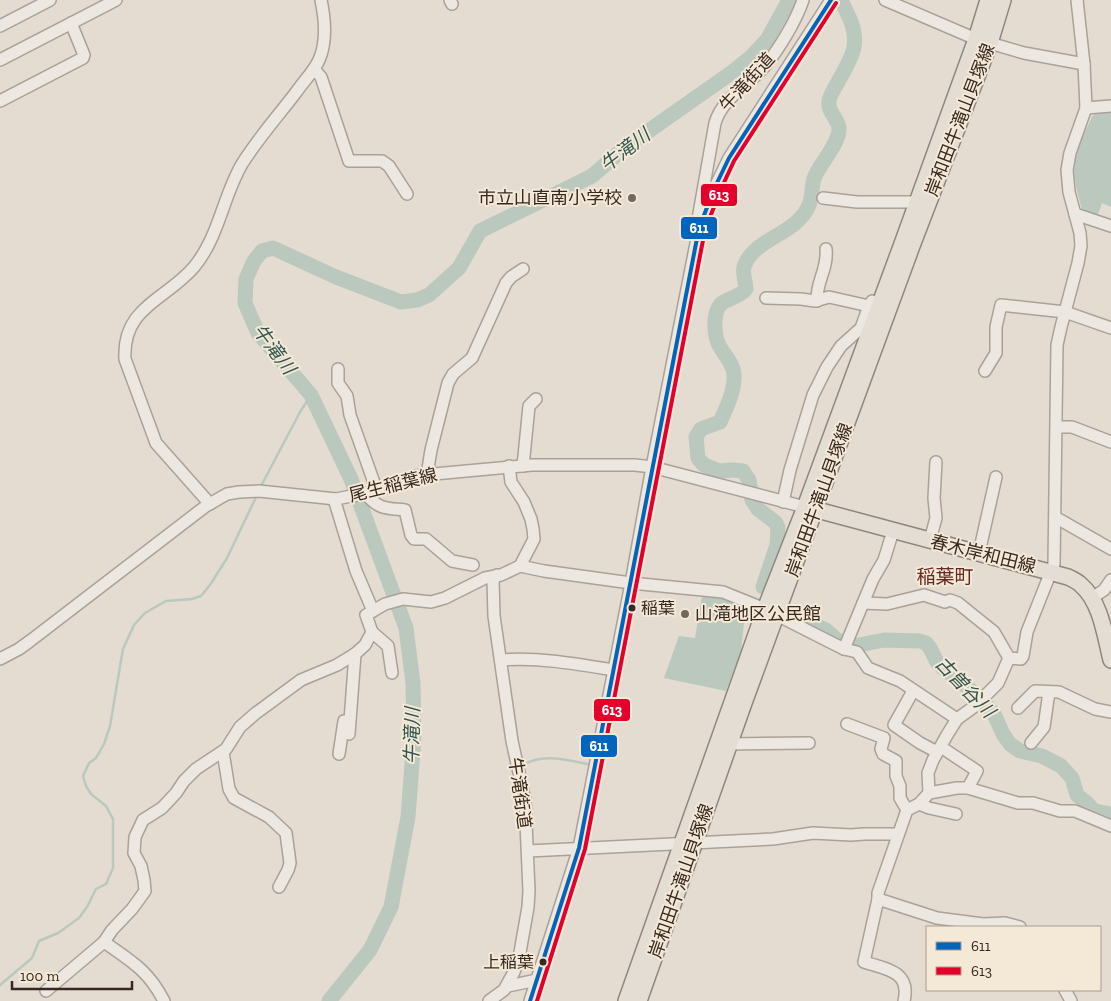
<svg xmlns="http://www.w3.org/2000/svg" width="1111" height="1001" font-family="'Zilla Slab','Noto Sans JP',serif">
<style>
.water{fill:#bac8be}
.lines{fill:none;stroke-linecap:round;stroke-linejoin:round}
.stream{stroke:#bac8be;stroke-width:2.5}
.river{stroke:#bac8be;stroke-width:15}
.minor-casing{stroke:#aaa198;stroke-width:14}
.major-casing{stroke:#8f877f;stroke-width:18}
.minor{stroke:#ece8e1;stroke-width:11}
.major{stroke:#e4ddd3;stroke-width:15}
.bus-1-casing{stroke:#f4e8d7;stroke-width:8}
.bus-2-casing{stroke:#f4e8d7;stroke-width:8}
.bus-1{stroke:#0065bd;stroke-width:4}
.bus-2{stroke:#e4002b;stroke-width:4}
.poi-dot{fill:#74685e;stroke:#f4e8d7;stroke-width:2}
.bus-dot{fill:#382920;stroke:#f4e8d7;stroke-width:2}
.labels{text-anchor:middle;dominant-baseline:central;stroke-width:4;stroke-linejoin:round;paint-order:stroke}
.bus-label{font-size:17px;fill:#382920;stroke:#f4e8d7;text-anchor:start}
.street-label{font-size:18px;fill:#382920;stroke:#f4e8d7}
.poi-label{font-size:18px;fill:#382920;stroke:#f4e8d7;text-anchor:end}
.water-label{font-size:19px;font-style:italic;fill:#315750;stroke:#f4e8d7}
.neighbourhood-label{font-size:19px;fill:#632822;stroke:#f4e8d7}
.line-badge{stroke:#f4e8d7;stroke-width:2}
.badge-label{font-size:14px;text-anchor:middle;font-weight:bold;fill:#fff}
</style>
<rect width="100%" height="100%" fill="#e4dcd0"/>
<g class="water">
<path d="M1111,110v97l-9,-4 -5,14 -14,-5c-14,-45 -11,-53 9,-95l3,-3z"/>
<path d="M702,596l25,2 19,7 -5,46 -15,40 -62,-13 15,-42 16,2z"/>
</g>
<g class="lines">
<g class="stream">
<path d="M260,488l40,-76 11,-17"/>
<path d="M521,767c19,-16 50,-6 72,-2"/>
<path d="M0,985l32,-27 7,-17 19,-8 21,-15 8,-11 9,-18 10,-5 7,-16v-49l-7,-13 -15,-12 -5,-8 -3,-10 6,-13 7,-5 8,-14 6,-18 13,-77 11,-24 11,-12 21,-12 26,-2 9,-3 9,-11 17,-27 30,-63"/>
</g>
<g class="river">
<path d="M763,587l14,-42 1,-17 -2,-5 -18,-14 -6,-9 -3,-20 -6,-9 -10,-1 -14,1 -15,-6 -6,-7 -2,-21 5,-8 19,-7c7,-15 15,-32 14,-48 -1,-12 -12,-21 -16,-31 -4,-10 -5,-29 2,-38 6,-7 19,-7 26,-16 0,-6 -4,-16 -2,-22 9,-29 53,-32 65,-62 4,-9 2,-20 6,-29 6,-14 25,-33 24,-48 -1,-10 -12,-16 -10,-27 1,-7 7,-15 10,-21 13,-23 22,-37 10,-63 -3,-6 -5,-12 -9,-17"/>
<path d="M789,613l37,17 10,9 9,5 9,2 30,-6 36,1 6,2 4,5 7,14 6,6 34,27 17,19 9,20 7,10 10,7 22,5 19,10 11,12 5,17 10,8 7,8 17,3"/>
<path d="M329,1001l41,-51 21,-43 17,-90 6,-80 -1,-54 -7,-55 -55,-149 -40,-84 -53,-62 -13,-30 1,-24 8,-18 8,-10 11,-3 63,29 65,25 16,-2 12,-5 30,-27 21,-37 112,-55 31,-27 108,-76 21,-17 15,-16 22,-40"/>
</g>
<defs>
<g id="minor">
<path d="M450,0l2,4"/>
<path d="M885,0l91,39 48,14 60,11"/>
<path d="M0,26l50,-26"/>
<path d="M0,60l116,-60"/>
<path d="M314,69l7,8 28,84h33l7,5 18,28"/>
<path d="M0,101l83,-43 1,-3 -13,-32"/>
<path d="M1086,108l25,-2"/>
<path d="M823,198l34,4h60"/>
<path d="M1075,214l36,12"/>
<path d="M698,219l17,-96c8,-26 32,-36 50,-57 14,-17 31,-45 38,-66"/>
<path d="M766,298l35,1 14,2 14,-4 40,9 3,-5"/>
<path d="M817,301c-1,-20 11,-31 9,-52"/>
<path d="M338,369v14l9,13 3,19 27,76"/>
<path d="M985,371l11,-18v-26l5,-22 64,7 46,16"/>
<path d="M1057,427h15l39,15"/>
<path d="M523,466l6,-60 7,-7"/>
<path d="M427,475l4,-25 17,-67 5,-9 19,-16 34,-75 5,-6 12,-8"/>
<path d="M365,493c14,17 21,15 40,17l6,25 3,4h12l26,22 21,4"/>
<path d="M334,499l22,72 17,40"/>
<path d="M783,502l7,-32 23,-75 14,-28 14,-21 20,-18 8,-22"/>
<path d="M210,504l-54,-61 -31,-84c-3,-52 41,-59 69,-92 25,-30 29,-71 48,-103 16,-26 37,-49 55,-73 7,-10 17,-20 22,-31 8,-18 6,-41 2,-60"/>
<path d="M1055,517l56,32"/>
<path d="M930,540l6,-22 -2,-20 2,-36"/>
<path d="M979,553l17,-76"/>
<path d="M520,566l24,5 87,12 92,9 42,17 79,40 13,3 11,16 32,13 57,38"/>
<path d="M1092,598l12,-8 7,-10"/>
<path d="M863,603l24,1 37,-9 21,7 5,-2 8,3 36,29 15,26"/>
<path d="M372,632l16,14 4,27"/>
<path d="M844,649l29,-70 11,-19 9,-29"/>
<path d="M0,659l19,-10 11,-8 176,-135 21,-12 12,-2 20,-1 77,8 41,-8 38,-15 19,-2 98,-9h103l17,2 153,40"/>
<path d="M501,660c38,-3 76,4 113,10"/>
<path d="M913,691l-19,34 26,18 17,9"/>
<path d="M1018,708l17,-17 24,1 36,17 16,3"/>
<path d="M847,724l37,14 -3,11 2,5 13,7v15l4,10v12l7,12"/>
<path d="M349,734l6,-80"/>
<path d="M1031,743l13,-16 5,-35"/>
<path d="M729,744l80,-1"/>
<path d="M941,747l36,24 -9,17"/>
<path d="M223,752l6,37 5,9 35,19 17,16 4,30 -2,7 -9,17"/>
<path d="M339,754l5,-33"/>
<path d="M929,793l-1,-20 5,-13 14,-25 10,-16 18,-13 23,-23 11,-25 12,1 2,-3 4,-24 27,-68 3,-219 4,-18 17,-64 3,-17 -1,-13 -11,-41 -2,-22 3,-17 16,-45 -2,-44 -7,-64"/>
<path d="M919,804l10,4 27,6"/>
<path d="M528,851l245,-12 40,-6 38,2 13,-1h33"/>
<path d="M878,899l59,19 46,6 22,-1 15,4"/>
<path d="M104,942c27,19 44,28 60,59"/>
<path d="M508,986l29,-6"/>
<path d="M1065,990l6,11"/>
<path d="M46,991l58,-49 8,-12 20,-21 13,-18 -1,-11 -3,-14 -7,-13 1,-16 8,-17 19,-12 14,-15 8,-12 12,-12 30,-20 14,-22 16,-14 45,-33 36,-15 18,-11 10,-9 7,-13 -6,-17 19,-11 18,-5 28,3 14,-4 40,-20 16,-3 19,-9 14,-27 -1,-10 -2,-10 -7,-17 -13,-20 -2,-16"/>
<path d="M489,1001l15,-11 10,-18 5,-14 9,-51 1,-16 -4,-91 -13,-59 -18,-125 -1,-36 4,-5"/>
<path d="M530,1001l49,-153 52,-265 21,-116 47,-239 16,-41 14,-29 102,-158"/>
<path d="M904,1001c7,-30 -18,-32 -40,-39l14,-63v-6l29,-83 12,-6 10,-11 28,-5h11l50,15h15l27,8h15l36,15"/>
</g>
<g id="major">
<path d="M806,507l262,70c4,2 9,4 13,8 20,17 24,51 30,75"/>
<path d="M626,1001l139,-392 40,-102 98,-266 73,-202 12,-39"/>
<path d="M639,1001l105,-298 168,-457 78,-203 13,-43"/>
</g>
</defs>
<use href="#minor" class="minor-casing"/>
<use href="#major" class="major-casing"/>
<use href="#minor" class="minor"/>
<use href="#major" class="major"/>
<defs>
<path id="bus-1" d="M530,1001l49,-153 120,-620 16,-41 14,-29 102,-158"/>
<path id="bus-2" d="M537,1001l48,-152 120,-619 16,-41 13,-28 102,-158"/>
</defs>
<use href="#bus-1" class="bus-1-casing"/>
<use href="#bus-2" class="bus-2-casing"/>
<use href="#bus-1" class="bus-1"/>
<use href="#bus-2" class="bus-2"/>
</g>
<g class="poi-dot">
<circle cx="632" cy="198" r="5"/>
<circle cx="685" cy="614" r="5"/>
</g>
<g class="bus-dot">
<circle cx="632" cy="608" r="4.5"/>
<circle cx="543" cy="962" r="4.5"/>
</g>
<g class="labels">
<g class="bus-label">
<text x="641" y="608">稲葉</text>
<text x="534" y="962" text-anchor="end">上稲葉</text>
</g>
<g class="street-label">
<text transform="translate(747 82) rotate(-48)">牛滝街道</text>
<text transform="translate(960 120) rotate(-69)">岸和田牛滝山貝塚線</text>
<text transform="translate(393 485) rotate(-14)">尾生稲葉線</text>
<text transform="translate(819 500) rotate(-70)">岸和田牛滝山貝塚線</text>
<text transform="translate(983 554) rotate(14)">春木岸和田線</text>
<text transform="translate(520 793) rotate(82)">牛滝街道</text>
<text transform="translate(681 881) rotate(-71)">岸和田牛滝山貝塚線</text>
</g>
<g class="poi-label">
<text x="622" y="198">市立山直南小学校</text>
<text x="695" y="614" text-anchor="start">山滝地区公民館</text>
</g>
<g class="water-label">
<text transform="translate(625 150) rotate(-38)">牛滝川</text>
<text transform="translate(274 349) rotate(53)">牛滝川</text>
<text transform="translate(965 687) rotate(46)">古曽谷川</text>
<text transform="translate(412 736) rotate(-89)">牛滝川</text>
</g>
<g class="neighbourhood-label">
<text x="945" y="576">稲葉町</text>
</g>
</g>
<g class="line-badge">
<rect x="700" y="183" width="38" height="24" rx="5" fill="#e4002b"/>
<rect x="680" y="216" width="38" height="24" rx="5" fill="#0065bd"/>
<rect x="593" y="698" width="38" height="24" rx="5" fill="#e4002b"/>
<rect x="580" y="734" width="38" height="24" rx="5" fill="#0065bd"/>
</g>
<g class="badge-label">
<text x="719" y="200">613</text>
<text x="699" y="233">611</text>
<text x="612" y="715">613</text>
<text x="599" y="751">611</text>
</g>
<rect x="926" y="926" width="175" height="65" fill="#f4e8d7" stroke="#a99c8e"/>
<rect x="936" y="942" width="25" height="8" fill="#0065bd" stroke="#a99c8e"/>
<text x="971" y="951" font-size="15" fill="#382920">611</text>
<rect x="936" y="967" width="25" height="8" fill="#e4002b" stroke="#a99c8e"/>
<text x="971" y="976" font-size="15" fill="#382920">613</text>
<path d="M12 981v8h120v-8" fill="none" stroke="#382920" stroke-width="2.5"/>
<text x="20" y="981" font-size="15" fill="#382920" stroke="#f4e8d7" stroke-width="4" paint-order="stroke">100 m</text>
</svg>
